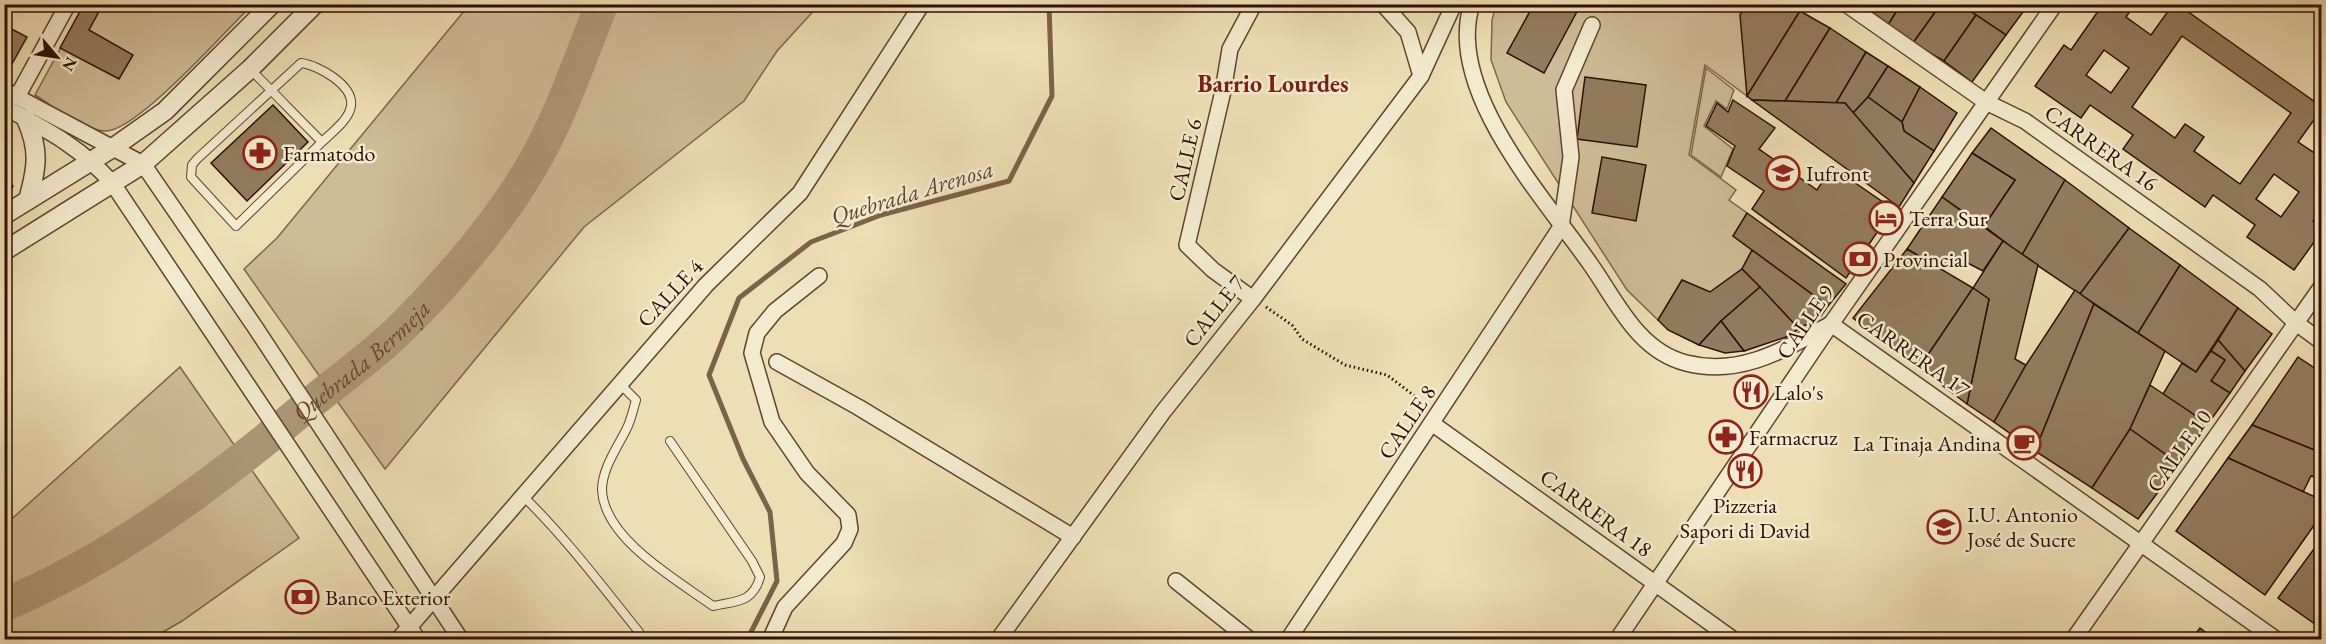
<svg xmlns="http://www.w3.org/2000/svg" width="2326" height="644" font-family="'EB Garamond',serif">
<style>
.green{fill:#cebb97;stroke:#7e664c;stroke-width:1.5}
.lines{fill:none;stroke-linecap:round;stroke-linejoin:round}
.stream{stroke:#7b6249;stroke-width:5}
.river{stroke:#ad9878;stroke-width:33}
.building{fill:#927b5f;stroke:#2f1002;stroke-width:1.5;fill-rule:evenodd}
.service-casing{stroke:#5f442f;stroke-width:10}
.minor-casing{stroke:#5f442f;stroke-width:18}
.tertiary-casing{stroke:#5f442f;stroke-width:21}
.path{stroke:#2f1002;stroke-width:3;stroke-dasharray:1.5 3;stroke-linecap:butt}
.service{stroke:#f4eacf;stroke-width:8}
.minor{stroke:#f4eacf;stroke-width:15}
.tertiary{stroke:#f4eacf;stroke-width:18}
.labels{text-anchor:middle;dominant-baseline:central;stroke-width:5;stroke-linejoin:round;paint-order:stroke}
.street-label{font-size:22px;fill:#2f1002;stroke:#f4eacf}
.poi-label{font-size:22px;fill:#2f1002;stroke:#f4eacf;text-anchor:start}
.neighbourhood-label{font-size:24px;font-weight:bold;fill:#7a1f14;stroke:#f4eacf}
.water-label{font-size:24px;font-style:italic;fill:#614631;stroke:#f4eacf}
</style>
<rect width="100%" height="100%" fill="#eedeb5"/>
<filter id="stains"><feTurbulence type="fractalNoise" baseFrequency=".00333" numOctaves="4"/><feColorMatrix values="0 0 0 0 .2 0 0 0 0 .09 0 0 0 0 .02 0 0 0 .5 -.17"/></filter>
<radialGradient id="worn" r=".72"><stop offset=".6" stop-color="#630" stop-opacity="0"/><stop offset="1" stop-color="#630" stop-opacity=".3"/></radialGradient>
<g class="green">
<path d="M1704,4l3,4 3,-3 36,1 1,90 -42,-31 -16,90 47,35 -7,10 18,13 -14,23 19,14 -10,19 -32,23 -28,-12 -24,40 -31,-30 -121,-188 -15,-42 1,-40 4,-15z"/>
<path d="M84,5h168c-25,24 -117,129 -148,126 -24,-2 -49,-24 -69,-36z"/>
<path d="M469,5h350l-42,46 -33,50 -160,126 -199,242 -141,-200 33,-31z"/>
<path d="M1706,68l28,22 -7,19 -11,-8 -12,25 29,23 -12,28 -30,-22z"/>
<path d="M180,367l119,171 -117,83 -31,18h-146v-114z"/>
</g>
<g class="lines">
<path class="stream" d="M747,640l30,-59 -7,-69 -27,-53 -34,-84 30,-77 72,-56 70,-27 128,-34 43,-85 -3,-92"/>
<path class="river" id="s1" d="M4,605c108,-46 202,-116 292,-190 32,-27 68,-52 98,-80 44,-42 96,-102 128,-153 36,-55 55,-117 80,-178"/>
</g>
<g class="building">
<path d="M84,4h19l-14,26 44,25 -14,24 -59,-31z"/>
<path d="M1534,4h47l-37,69 -37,-20z"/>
<path d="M1747,4h46l7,7 -53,85 -7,-81z"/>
<path d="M1860,4h41l-13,21z"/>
<path d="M1901,4h40l-28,39 -25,-18z"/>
<path d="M1941,4h19l16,11 -32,46 -31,-18z"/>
<path d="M1960,4h52l11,8 -17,23z"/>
<path d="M2012,4h17l-6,8z"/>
<path d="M2103,4h32l-9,13 25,18 18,-25 -8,-6h16l145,103v14l-6,-4 -18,25 24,16v51l-9,12 9,6v4l-28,39 -47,-33 8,-12 -42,-30 -8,12 -82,-58 10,-14 -43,-30 -9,13 -46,-32 29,-41 7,5zM2182,36l109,77 -51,71 -46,-33 10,-14 -19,-13 -10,14 -43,-31zM2104,50l25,18 -18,25 -25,-18zM2274,174l25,18 -18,25 -25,-18z"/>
<path d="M1800,11l30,17 -45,73 -33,-1 -5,-4z"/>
<path d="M1976,15l30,20 -34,47 -28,-21z"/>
<path d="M4,25l23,12 -19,34 -4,-2z"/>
<path d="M1830,28l36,24 -30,51 -51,-2z"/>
<path d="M1866,52l22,14 -20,31 -15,16 -8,-10h-9z"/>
<path d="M1888,66l32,21 -18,35 -34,-25z"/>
<path d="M1585,77l61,8 -9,62 -60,-8z"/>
<path d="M1920,87l37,26 -23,38 -30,-20 -2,-9z"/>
<path d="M1868,97l34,25 2,9 30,20 -20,32 -61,-70z"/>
<path d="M1733,100l42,28 -16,21 58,41 15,-23 61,42 -47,69 -94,-69 12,-18 -37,-25 8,-20 -29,-20 11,-23 11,9z"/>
<path d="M1752,100l93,3 69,80 -15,24z"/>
<path d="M273,105l35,37 -61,59 -36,-38z"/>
<path d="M1991,128l74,52 -43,75 -38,-29 31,-46 -43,-27z"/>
<path d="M1972,153l43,27 -31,46 -42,-29z"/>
<path d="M1602,157l44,8 -10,56 -44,-8z"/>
<path d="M2065,180l64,48 -49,66 -58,-39z"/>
<path d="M4,182l9,4 -9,17z"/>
<path d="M1942,197l61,44 -20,30 -31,-16 -9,15 -36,-21z"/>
<path d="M1747,213l99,71 -18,22 -95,-70z"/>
<path d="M2129,228l51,37 -42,68 -58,-39z"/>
<path d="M2003,241l35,24 -23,94 11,6 -32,57 -27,-18 22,-105 -16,-11z"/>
<path d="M1907,249l66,39 -54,80 -66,-50z"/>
<path d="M1752,250l76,56 -7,10 -22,13 -57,-60z"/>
<path d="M2180,265l58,43 -42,64 -58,-39z"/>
<path d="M1742,269l18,18 -39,34 -22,24 -31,-15 -10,-10 24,-40 28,12z"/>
<path d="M1760,287l39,42 -13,8 -42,14 -23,-30z"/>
<path d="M1973,288l16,11 -22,105 -48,-36z"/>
<path d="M2075,290l19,14 -59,147 -41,-29 32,-57z"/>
<path d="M2094,304l71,47 -35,78 -38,59 -57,-37z"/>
<path d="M2238,308l34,26 -27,37 -27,-31z"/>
<path d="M1721,321l23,30 -19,2 -26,-8z"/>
<path d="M2218,340l27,31 -15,22 -19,-12 14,-21 -14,-9z"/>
<path d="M2211,351l14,9 -14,21 19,12 -22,31 -45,-30 19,-31 14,9z"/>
<path d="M2298,357l24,16v80l-70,-28z"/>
<path d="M2150,385l58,39 -29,40 -49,-35z"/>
<path d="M2252,425l70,28v26l-11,-3 -8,16 -75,-34z"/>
<path d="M2130,429l49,35 -41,55 -46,-31z"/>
<path d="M2228,458l94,42v14l-57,81 -89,-64z"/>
<path d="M2322,538v91l-44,-31z"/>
<path d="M2200,628l16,12h-25z"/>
</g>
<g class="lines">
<defs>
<g id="service">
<path d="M250,69c24,24 48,49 72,73 10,-10 27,-22 29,-36 3,-21 -33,-41 -50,-43l-104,96 -5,6 -1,12 45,49 86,-84"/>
<path d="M619,383l17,17c-3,10 -5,21 -10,30 -9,18 -24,39 -24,60 2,49 75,90 111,116 23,-5 40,-3 47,-29l-8,-16 -82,-120"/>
<path d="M523,496c43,42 78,89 116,136"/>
</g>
<g id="minor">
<path d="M1383,4l25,28 13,44"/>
<path d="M1472,4c-28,86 74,196 119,261 26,37 47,86 95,98 55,14 99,-14 145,-39l446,316"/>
<path d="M1846,4l140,98 39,19 235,168 35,33 27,20"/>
<path d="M2317,4l5,3"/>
<path d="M4,90l139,74 112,163 206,313"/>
<path d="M17,97l51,-93"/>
<path d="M4,107c43,23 77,40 109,77l305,456"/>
<path d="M1253,299l-40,-29 -26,-25 36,-154 7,-42 24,-45"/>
<path d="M777,362l81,45 215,130"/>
<path d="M1433,424l301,216"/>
<path d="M1176,581l74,59"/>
<path d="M398,640l308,-355 94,-92 122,-189"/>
<path d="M770,640l15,-33 59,-64 6,-14 -2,-14 -41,-42 -35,-51 -20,-69 5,-20 18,-22 44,-35"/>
<path d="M998,640l165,-228 90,-113 168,-223 33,-72"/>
<path d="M1288,640l273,-413 10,-70 -7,-67 28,-65"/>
<path d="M1617,640l214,-316 224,-320"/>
<path d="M2073,640l249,-354"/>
</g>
<g id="tertiary">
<path d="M26,119c14,31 11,49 2,81"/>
<path d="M4,215l110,-68 51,-36 107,-107"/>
<path d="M4,251l139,-87 107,-95 65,-65"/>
</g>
</defs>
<use href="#service" class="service-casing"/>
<use href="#minor" class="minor-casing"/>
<use href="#tertiary" class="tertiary-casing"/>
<path class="path" d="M1266,307l26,18 10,14 43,26 42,10 33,25 3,6"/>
<use href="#service" class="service"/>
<use href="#minor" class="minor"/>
<use href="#tertiary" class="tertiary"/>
</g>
<defs>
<symbol id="pharmacy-ring" viewBox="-11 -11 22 22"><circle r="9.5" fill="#f4eacf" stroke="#8f2418" stroke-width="1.5"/><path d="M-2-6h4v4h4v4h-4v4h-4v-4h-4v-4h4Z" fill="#8f2418"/></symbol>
<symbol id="university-ring" viewBox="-11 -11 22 22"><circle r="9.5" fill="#f4eacf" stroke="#8f2418" stroke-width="1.5"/><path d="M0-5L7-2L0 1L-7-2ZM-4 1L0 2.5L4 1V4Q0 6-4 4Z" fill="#8f2418"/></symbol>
<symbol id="hotel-ring" viewBox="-11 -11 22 22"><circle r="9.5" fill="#f4eacf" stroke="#8f2418" stroke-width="1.5"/><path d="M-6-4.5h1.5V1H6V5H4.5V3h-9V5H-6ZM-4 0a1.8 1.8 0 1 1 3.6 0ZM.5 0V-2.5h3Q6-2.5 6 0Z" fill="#8f2418"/></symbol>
<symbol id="bank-ring" viewBox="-11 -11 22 22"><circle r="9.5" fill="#f4eacf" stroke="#8f2418" stroke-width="1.5"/><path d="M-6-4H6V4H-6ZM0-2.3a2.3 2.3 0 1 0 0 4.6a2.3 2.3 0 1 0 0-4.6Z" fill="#8f2418"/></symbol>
<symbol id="restaurant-ring" viewBox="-11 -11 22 22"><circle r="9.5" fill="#f4eacf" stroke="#8f2418" stroke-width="1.5"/><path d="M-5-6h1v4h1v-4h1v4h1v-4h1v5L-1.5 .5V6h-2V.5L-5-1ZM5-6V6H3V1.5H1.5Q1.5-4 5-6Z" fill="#8f2418"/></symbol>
<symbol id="cafe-ring" viewBox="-11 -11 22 22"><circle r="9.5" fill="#f4eacf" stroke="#8f2418" stroke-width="1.5"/><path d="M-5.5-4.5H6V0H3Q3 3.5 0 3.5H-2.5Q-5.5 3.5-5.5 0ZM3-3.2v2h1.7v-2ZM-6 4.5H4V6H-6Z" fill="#8f2418"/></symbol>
</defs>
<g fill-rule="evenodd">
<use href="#pharmacy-ring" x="241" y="134" width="38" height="38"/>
<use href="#university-ring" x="1764" y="154" width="38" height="38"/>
<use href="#hotel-ring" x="1867" y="199" width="38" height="38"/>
<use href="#bank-ring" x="1841" y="240" width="38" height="38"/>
<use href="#restaurant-ring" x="1732" y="373" width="38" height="38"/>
<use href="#pharmacy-ring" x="1707" y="418" width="38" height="38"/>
<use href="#cafe-ring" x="2005" y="424" width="38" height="38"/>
<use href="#restaurant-ring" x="1726" y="452" width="38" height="38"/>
<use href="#university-ring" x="1925" y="508" width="38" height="38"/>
<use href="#bank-ring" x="283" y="578" width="38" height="38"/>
</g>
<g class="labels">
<g class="street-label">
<text transform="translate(2101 148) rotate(35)">CARRERA 16</text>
<text transform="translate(1185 160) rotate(-77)">CALLE 6</text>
<text transform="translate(670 293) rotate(-47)">CALLE 4</text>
<text transform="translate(1214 311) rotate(-52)">CALLE 7</text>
<text transform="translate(1805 322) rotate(-56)">CALLE 9</text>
<text transform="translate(1913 354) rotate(35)">CARRERA 17</text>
<text transform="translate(1407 422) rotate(-56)">CALLE 8</text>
<text transform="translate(2179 451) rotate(-55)">CALLE 10</text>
<text transform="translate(1596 513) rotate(36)">CARRERA 18</text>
</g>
<g class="poi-label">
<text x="283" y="153">Farmatodo</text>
<text x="1806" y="173">Iufront</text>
<text x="1909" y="218">Terra Sur</text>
<text x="1883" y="259">Provincial</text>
<text x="1774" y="392">Lalo's</text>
<text x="1749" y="437">Farmacruz</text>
<text x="2001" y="443" text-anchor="end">La Tinaja Andina</text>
<text x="1745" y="505" text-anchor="middle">Pizzeria<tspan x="1745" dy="25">Sapori di David</tspan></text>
<text x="1967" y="514">I.U. Antonio<tspan x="1967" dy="25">José de Sucre</tspan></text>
<text x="325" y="597">Banco Exterior</text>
</g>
<g class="neighbourhood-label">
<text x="1273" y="83">Barrio Lourdes</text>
</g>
<g class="water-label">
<text transform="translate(912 192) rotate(-17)">Quebrada Arenosa</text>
<text stroke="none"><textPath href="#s1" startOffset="435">Quebrada Bermeja</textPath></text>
</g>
</g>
<rect width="2326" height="644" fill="none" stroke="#eedeb5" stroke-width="24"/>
<rect x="6" y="6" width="2314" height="632" fill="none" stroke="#2f1002" stroke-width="3"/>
<rect x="12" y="12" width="2302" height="620" fill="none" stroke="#2f1002" stroke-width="1.5"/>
<g transform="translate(57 57) rotate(119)" stroke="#f4eacf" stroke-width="4.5" paint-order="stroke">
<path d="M0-4.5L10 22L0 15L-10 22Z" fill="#2f1002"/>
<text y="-9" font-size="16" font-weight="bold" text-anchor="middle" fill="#2f1002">N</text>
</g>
<rect width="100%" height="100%" filter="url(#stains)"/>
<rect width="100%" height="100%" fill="url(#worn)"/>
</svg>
